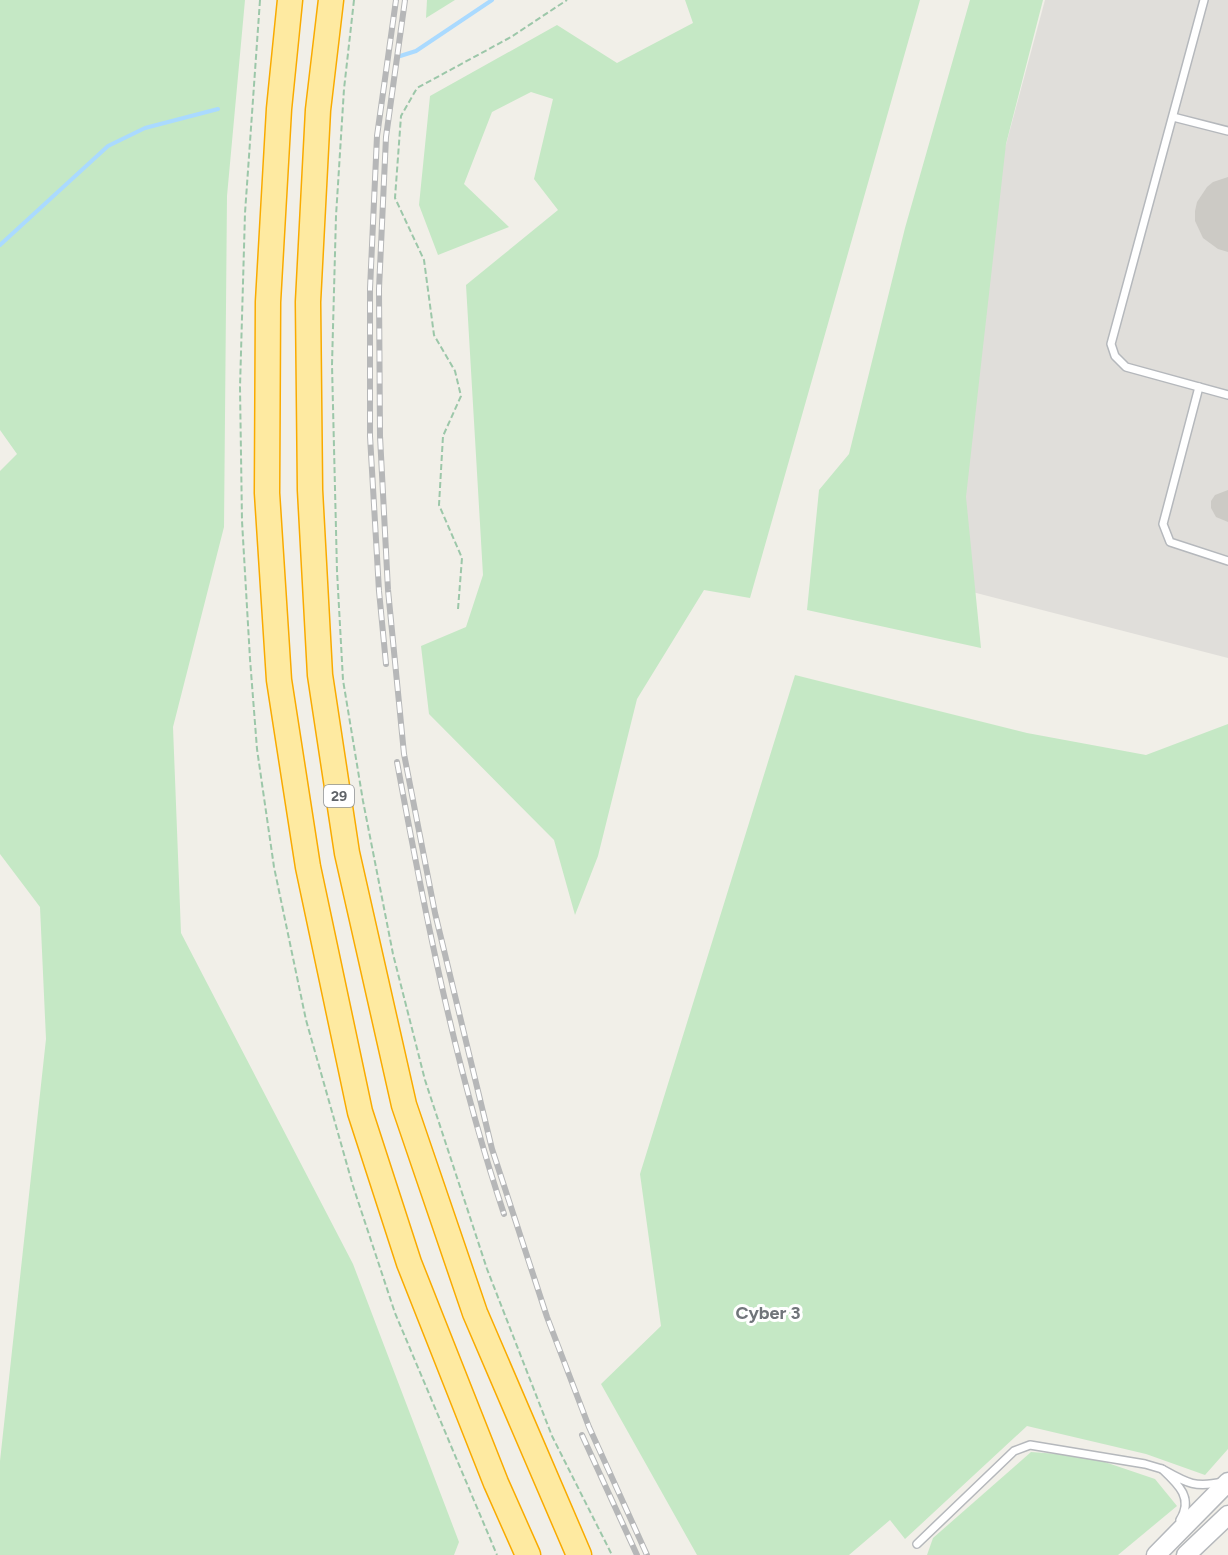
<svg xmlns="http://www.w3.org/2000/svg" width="1228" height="1555" font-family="Figtree,sans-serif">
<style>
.industrial{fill:#e0deda}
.green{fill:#c5e8c5}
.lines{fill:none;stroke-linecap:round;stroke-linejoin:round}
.stream{stroke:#aadaff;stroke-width:4}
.building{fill:#cccac5}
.service-casing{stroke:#b5b8bc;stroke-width:10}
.tertiary-casing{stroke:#b5b8bc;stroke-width:21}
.trunk-casing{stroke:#f9ab00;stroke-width:27}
.path{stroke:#9cc7a9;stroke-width:2;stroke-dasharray:6 3;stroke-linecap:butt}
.service{stroke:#fff;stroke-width:7}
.tertiary{stroke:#fff;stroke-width:18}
.trunk{stroke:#feeaa1;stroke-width:24}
.rail-casing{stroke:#b6b7b8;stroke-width:6}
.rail{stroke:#fff;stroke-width:4;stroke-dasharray:11;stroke-linecap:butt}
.labels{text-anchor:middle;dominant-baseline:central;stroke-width:6;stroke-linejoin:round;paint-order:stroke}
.shield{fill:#fff;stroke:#8f9295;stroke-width:1.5}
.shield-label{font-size:14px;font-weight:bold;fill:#5f6368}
.quarter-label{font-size:18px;font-weight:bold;fill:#70757a;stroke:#fff}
</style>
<rect width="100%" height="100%" fill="#f1efe8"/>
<path class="industrial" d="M1045,0h183v658l-337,-87z"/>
<g class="green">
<path d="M0,0h245l-18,196 -3,331 -51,200 8,206 172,331 106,278 -5,13h-454v-94l46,-422 -6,-132 -40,-53v-383l17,-17 -17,-24z"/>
<path d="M427,0h28l-29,18z"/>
<path d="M685,0h235l-170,598 -46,-8 -67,109 -39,157 -23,59 -21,-75 -125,-126 -8,-68 45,-19 17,-52 -17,-290 92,-75 -24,-31 19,-80 -22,-7 -39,20 -28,72 45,43 -71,28 -19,-50 11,-109 127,-71 60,38 76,-40z"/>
<path d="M970,0h73l-37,144 -40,353 15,151 -174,-38 12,-120 30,-36 56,-226z"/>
<path d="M795,675l232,58 119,22 82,-31v725l-23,26 -59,-21 -119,-28 -122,113 -15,-19 -41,35h-152l-96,-171 60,-58 -21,-152z"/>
<path d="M1031,1452l56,4 68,23 22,27 -59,49h-191l6,-17z"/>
</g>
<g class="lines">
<g class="stream">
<path d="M397,57l19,-6 76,-51"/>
<path d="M0,245l108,-99 37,-18 73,-19"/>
</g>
</g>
<g class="building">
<path d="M1228,177v75l-10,-3 -15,-11 -8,-17v-10l2,-9 10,-15 6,-5z"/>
<path d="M1228,490v32l-12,-5 -5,-9v-7l4,-6z"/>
</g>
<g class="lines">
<defs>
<g id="service">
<path d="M1204,0l-93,344 4,12 11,11 102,28"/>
<path d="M1173,117l55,14"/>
<path d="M1199,387l-36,137 7,18 58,19"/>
<path d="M1180,1520c14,-22 -2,-36 -18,-51 25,14 32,19 61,13"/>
<path d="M917,1544l97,-93 16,-6 115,19 17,5"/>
</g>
<g id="tertiary">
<path d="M1156,1555l72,-73"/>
<path d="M1186,1555l42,-40"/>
</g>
<g id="trunk">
<path d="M290,0l-11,109 -11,193 -1,191 12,187 29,187 52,245 49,151 87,220 32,72"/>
<path d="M331,0l-13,110 -10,192 2,188 10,185 27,178 57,252 71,208 104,242"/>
</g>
</defs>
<use href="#service" class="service-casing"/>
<use href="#tertiary" class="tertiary-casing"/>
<use href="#trunk" class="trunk-casing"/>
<g class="path">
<path d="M260,0l-15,213 -5,174 2,134 8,138 7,90 17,118 32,153 47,166 42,127 102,242"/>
<path d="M354,0l-10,89 -8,127 -4,149 5,206 6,109 20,121 30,153 32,126 62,189 65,167 60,119"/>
<path d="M458,609l4,-51 -23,-53 4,-69 18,-40 -6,-25 -21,-36 -10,-75 -29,-62 6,-82 16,-28 94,-51 56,-37"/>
</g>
<use href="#service" class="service"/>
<use href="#tertiary" class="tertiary"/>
<use href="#trunk" class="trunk"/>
<defs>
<g id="rail">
<path d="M405,0l-19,137 -7,152 1,147 8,154 16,164 31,159 57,236 55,168 42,110 58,128"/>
<path d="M386,664l-7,-73 -9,-155v-147l7,-153 19,-136"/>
<path d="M397,762c28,152 58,305 107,452"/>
<path d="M582,1435l55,120"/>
</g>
</defs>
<use href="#rail" class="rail-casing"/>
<use href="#rail" class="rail"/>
</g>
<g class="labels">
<rect class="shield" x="324" y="785" width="30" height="22" rx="4.5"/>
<g class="shield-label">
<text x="339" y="796">29</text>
</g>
<g class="quarter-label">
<text x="768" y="1313">Cyber 3</text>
</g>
</g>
</svg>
